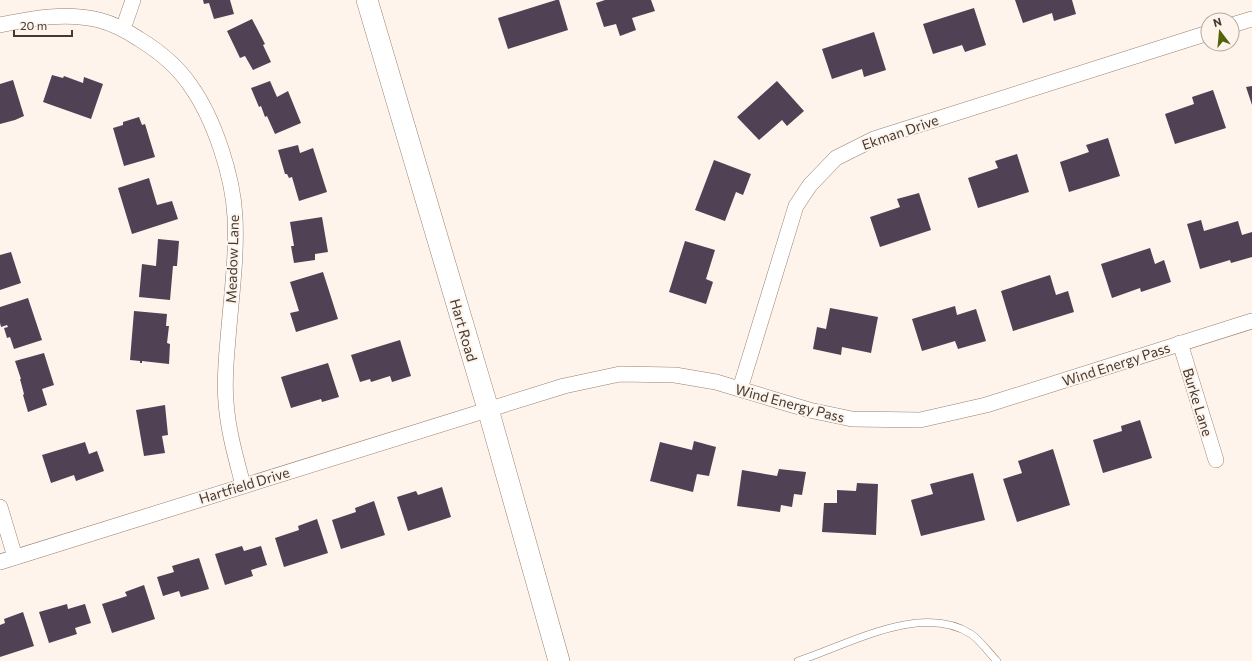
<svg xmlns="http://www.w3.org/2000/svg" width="1252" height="661" font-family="Commissioner,sans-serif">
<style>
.building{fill:#504155}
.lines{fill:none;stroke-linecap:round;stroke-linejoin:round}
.lane-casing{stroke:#988170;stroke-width:8}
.street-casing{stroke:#988170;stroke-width:16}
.secondary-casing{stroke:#988170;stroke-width:22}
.lane{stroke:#fff;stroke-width:7}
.street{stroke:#fff;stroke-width:15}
.secondary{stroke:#fff;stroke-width:21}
.labels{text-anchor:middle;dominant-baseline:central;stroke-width:4;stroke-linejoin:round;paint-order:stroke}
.street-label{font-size:14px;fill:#433a32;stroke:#fef4ec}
</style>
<rect width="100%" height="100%" fill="#fef4ec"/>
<g class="building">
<path d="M203,0h27l4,14 -20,5 -5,-16 -5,1z"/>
<path d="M556,0h3l9,30 -60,19 -10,-31z"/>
<path d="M605,0h46l4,11 -23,7 4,12 -16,6 -4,-12 -12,3 -8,-24z"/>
<path d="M1015,0h57l4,14 -22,7 -2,-8 -29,10z"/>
<path d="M974,8l12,37 -21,7 -3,-7 -29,9 -10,-30z"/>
<path d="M252,19l13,25 -2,1 8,17 -18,8 -8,-14 -5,2 -13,-27z"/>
<path d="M874,32l12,38 -22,7 -2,-8 -30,10 -10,-30z"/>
<path d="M52,75l11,3 1,-2 19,7 1,-6 19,7 -12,35 -48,-17z"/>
<path d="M13,80l11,36 -9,4 -15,4v-40z"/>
<path d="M270,81l7,16 11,-6 13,32 -26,11 -8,-18 -2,1 -4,-11 -2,1 -8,-19z"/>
<path d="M777,81l27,30 -17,15 -5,-6 -23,20 -22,-23z"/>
<path d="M1252,86v19l-6,-18z"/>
<path d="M1213,90l13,38 -51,16 -10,-30 29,-10 -2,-7z"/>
<path d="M139,117l3,8 3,-1 10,33 -31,9 -11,-38 10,-3v-3z"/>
<path d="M1108,138l12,38 -51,16 -9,-30 29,-10 -3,-7z"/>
<path d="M298,145l2,8 13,-5 14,44 -28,9 -7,-24 -3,1 -2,-4h-2l-7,-24z"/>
<path d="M1017,154l12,38 -51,16 -10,-30 30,-10 -3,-7z"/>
<path d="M714,160l37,14 -8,21 -7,-3 -11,29 -30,-11z"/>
<path d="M149,178l8,27 15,-4 6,18 -46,15 -14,-46z"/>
<path d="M919,193l12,37 -51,17 -10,-30 30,-10 -3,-8z"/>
<path d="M322,217l6,35 -13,2v6l-21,3 -3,-17h3l-4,-24z"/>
<path d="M1201,220l3,11 34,-10 4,14 10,-3v25l-21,6 -1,-3 -30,9 -13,-45z"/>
<path d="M158,239l21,2 -2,25h-4l-3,34 -31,-3 3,-33 14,2z"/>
<path d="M685,241l30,9 -9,29 7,3 -7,22 -37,-12z"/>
<path d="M1150,248l5,16 9,-4 7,22 -30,10 -1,-4 -28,10 -11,-34z"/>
<path d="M11,252l10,31 -21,7v-35z"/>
<path d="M323,272l15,47 -42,13 -6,-19 9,-2 -9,-29z"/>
<path d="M1050,275l6,20 12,-4 6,21 -61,19 -12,-40z"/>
<path d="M28,298l14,42 -28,9 -4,-12 -3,1 -3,-10 4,-1 -1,-2 -6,2 -1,-4v-16z"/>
<path d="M955,306l2,9 19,-6 10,32 -28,8 -3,-8 -33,10 -10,-32z"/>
<path d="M830,308l48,9 -7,36 -29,-6 -1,8 -28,-6 4,-22 9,2z"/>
<path d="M134,311l33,3 -1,12h3l-2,17 3,1 -1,20 -27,-3v2h-2v-2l-10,-1z"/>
<path d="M400,340l11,36 -19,6 -2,-6 -19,6 -1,-3 -10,3 -9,-27z"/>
<path d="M44,353l10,32 -12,4 5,16 -19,7 -5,-17 1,-1 -4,-15h1l-6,-18z"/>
<path d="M328,363l11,34 -17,5 -1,-3 -30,9 -10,-31z"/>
<path d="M165,405l3,30 -6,1 3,17 -21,3 -8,-46z"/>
<path d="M1140,420l12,38 -49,15 -10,-33 29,-9 -1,-5z"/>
<path d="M694,441l22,6 -7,29 -12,-2 -4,18 -43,-11 10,-39 32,8z"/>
<path d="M85,442l4,12 8,-3 7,20 -28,10 -2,-6 -23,8 -9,-28z"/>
<path d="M1053,449l17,56 -53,17 -14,-43 19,-6 -4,-12z"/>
<path d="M779,469l27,3 -4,23 -8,-1 -2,13 -11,-2 -1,7 -43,-6 5,-36 35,6z"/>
<path d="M973,473l12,47 -64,16 -10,-36 22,-6 -3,-10z"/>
<path d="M857,483l21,1 -2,51 -54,-3 2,-29h13v-13l19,1z"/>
<path d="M442,487l9,30 -43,14 -11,-34 19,-6 2,4z"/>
<path d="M374,501l11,34 -44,14 -9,-29 24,-8 -1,-4z"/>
<path d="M317,519l11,34 -44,14 -9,-29 24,-8 -1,-4z"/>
<path d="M242,546l2,5 17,-5 6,19 -16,5 2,6 -28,9 -10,-31z"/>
<path d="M199,558l10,31 -28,8 -2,-6 -16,5 -6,-19 17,-5 -2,-6z"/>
<path d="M144,585l11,34 -43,14 -10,-29 25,-8 -2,-4z"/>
<path d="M67,604l1,5 17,-5 6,19 -16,5 2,6 -28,9 -10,-31z"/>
<path d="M23,612l11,34 -34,11v-32l5,-2 -1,-4z"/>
</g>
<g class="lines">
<defs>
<path id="lane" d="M798,661c50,-16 123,-59 173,-27 9,6 18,19 26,27"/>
<g id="street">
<path d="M0,25c33,-7 66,-13 99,-5 15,4 28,11 40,19 18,11 39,28 51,46 24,33 43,91 45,132 2,41 -4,82 -7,122 -2,21 -4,43 -2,63 2,29 10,56 17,83"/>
<path d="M1232,25l20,-6"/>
<path d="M123,29l10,-29"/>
<path d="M1180,343l36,117"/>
<path d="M740,389l56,-183 14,-21 26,-27 38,-19 334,-106"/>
<path d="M0,507l15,50"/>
<path d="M0,562l564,-176 56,-12 55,1 41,7 93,28 43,9 68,1 66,-15 266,-84"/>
</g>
<path id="secondary" d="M367,0l121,409 71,252"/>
</defs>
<use href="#lane" class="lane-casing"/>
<use href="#street" class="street-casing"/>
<use href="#secondary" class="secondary-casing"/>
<use href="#lane" class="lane"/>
<use href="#street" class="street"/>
<use href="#secondary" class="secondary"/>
</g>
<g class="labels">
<g class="street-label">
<text transform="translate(900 132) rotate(-19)">Ekman Drive</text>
<text transform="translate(232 259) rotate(-88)">Meadow Lane</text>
<text transform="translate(464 330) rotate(74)">Hart Road</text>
<text transform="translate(1116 364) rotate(-18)">Wind Energy Pass</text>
<text transform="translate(1198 402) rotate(73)">Burke Lane</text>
<text transform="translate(790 403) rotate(15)">Wind Energy Pass</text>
<text transform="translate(244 485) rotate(-17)">Hartfield Drive</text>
</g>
</g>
<g transform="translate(1220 32) rotate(344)"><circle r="19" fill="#fef4ec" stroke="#b3aaa2"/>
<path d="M0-3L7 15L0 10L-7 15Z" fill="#536309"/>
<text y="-6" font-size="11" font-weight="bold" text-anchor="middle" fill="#433a32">N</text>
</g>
<path d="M14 30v6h58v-6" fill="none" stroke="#433a32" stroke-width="2"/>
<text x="20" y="30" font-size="12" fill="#433a32" stroke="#fef4ec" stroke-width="3" paint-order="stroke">20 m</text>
</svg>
